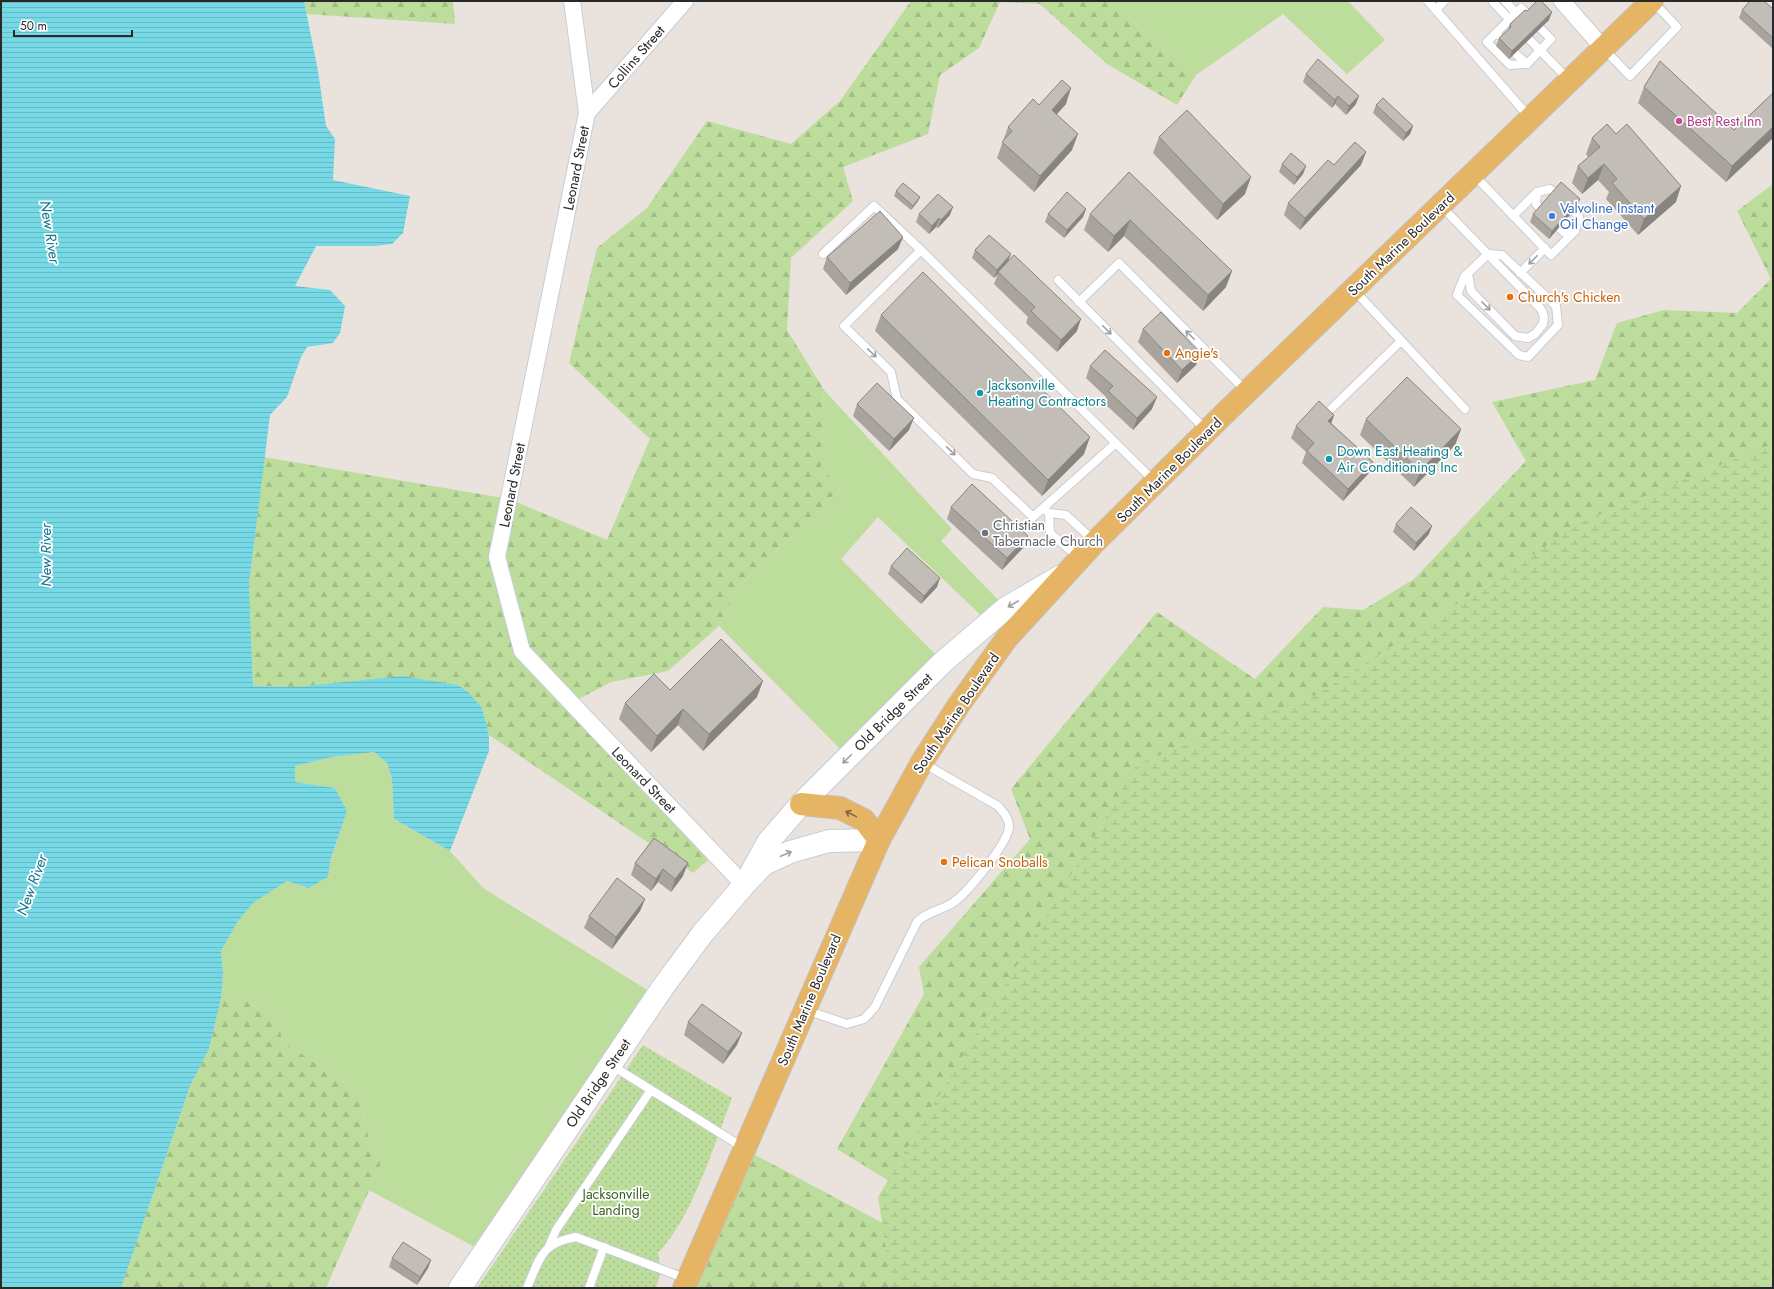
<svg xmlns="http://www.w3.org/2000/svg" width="1774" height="1289" font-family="Jost,sans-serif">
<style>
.grass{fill:#bcdd9c}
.forest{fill:url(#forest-firs)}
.wetland{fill:url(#wetland-marsh)}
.park{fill:url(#park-dots)}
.water{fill:url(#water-rules)}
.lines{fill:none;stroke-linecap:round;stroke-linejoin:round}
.service-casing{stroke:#c7cdd6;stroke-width:10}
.minor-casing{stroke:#c7cdd6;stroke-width:18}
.secondary-casing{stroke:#c7cdd6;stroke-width:24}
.primary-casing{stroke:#c3c3c3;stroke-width:24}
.service{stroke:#fff;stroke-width:8}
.minor{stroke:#fff;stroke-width:16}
.secondary{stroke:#fff;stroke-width:22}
.primary{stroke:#e6b465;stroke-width:22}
.wall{fill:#a8a39d}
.shaded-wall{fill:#888480}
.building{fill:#c3bdb7;stroke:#888480}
.oneway{stroke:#9f9f9f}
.oneway2{stroke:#7e6844}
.hotel-dot{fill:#d1479c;stroke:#fff;stroke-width:1.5}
.shop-dot{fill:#3f7fe0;stroke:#fff;stroke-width:1.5}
.food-dot{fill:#e8710a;stroke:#fff;stroke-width:1.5}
.culture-dot{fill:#0f9aa8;stroke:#fff;stroke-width:1.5}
.worship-dot{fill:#6b7280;stroke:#fff;stroke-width:1.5}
.labels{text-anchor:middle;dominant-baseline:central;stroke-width:3.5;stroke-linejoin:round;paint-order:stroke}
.street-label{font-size:14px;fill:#292929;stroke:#fff}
.hotel-label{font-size:14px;fill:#b23c85;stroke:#fff;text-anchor:start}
.shop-label{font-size:14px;fill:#366cbe;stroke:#fff;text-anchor:start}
.food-label{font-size:14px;fill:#c56008;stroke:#fff;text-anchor:start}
.culture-label{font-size:14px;fill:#0d838f;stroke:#fff;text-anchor:start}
.worship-label{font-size:14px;fill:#5b616d;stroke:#fff;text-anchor:start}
.park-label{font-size:14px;fill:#37601f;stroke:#fff}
.water-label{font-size:15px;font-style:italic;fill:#17788f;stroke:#fff}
</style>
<defs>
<pattern id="forest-firs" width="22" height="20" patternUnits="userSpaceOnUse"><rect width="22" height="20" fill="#bcdd9c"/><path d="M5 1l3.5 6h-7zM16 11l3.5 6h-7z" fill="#a2be86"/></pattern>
<pattern id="wetland-marsh" width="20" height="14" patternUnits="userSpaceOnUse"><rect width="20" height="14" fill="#bcdd9c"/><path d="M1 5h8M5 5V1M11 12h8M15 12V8" fill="none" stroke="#a2be86"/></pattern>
<pattern id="park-dots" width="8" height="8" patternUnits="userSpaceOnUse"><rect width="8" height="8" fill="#bcdd9c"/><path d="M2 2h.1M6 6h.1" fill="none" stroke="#a2be86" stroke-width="1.8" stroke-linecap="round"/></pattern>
<pattern id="water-rules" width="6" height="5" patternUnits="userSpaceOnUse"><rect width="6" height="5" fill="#76d9e5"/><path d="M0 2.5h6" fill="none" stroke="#66bac4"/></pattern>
</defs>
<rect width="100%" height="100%" fill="#eae2dc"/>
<g class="grass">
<path d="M1115,1h233l37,39 -38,34 -64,-60 -87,61 -61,-50z"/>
<path d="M824,390l128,139 -11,12 65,67 -17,15 -111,-106 -37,42 102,103 -95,95 -129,-131 20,-40 101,-96 -19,-24z"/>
<path d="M374,752l13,11 5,16 2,40 56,32 33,37 174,108 -173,256 -115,-62 12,-27 -12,-24 -9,-40 -21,-21 -56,-36 -5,-19 -35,-25 -22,1 2,-25 -2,-23 17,-30 15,-18 34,-22 22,7 19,-11 3,-19 16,-47 -12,-23 -40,-6v-16l37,-9z"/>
</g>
<g class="forest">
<path d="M304,1h149l2,23 -148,-10z"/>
<path d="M911,1h204l20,24 61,50 -19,30 -70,-41 -67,-60 -40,-2 -21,46 -39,27 -12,59 -85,33 10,34 -62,57 -4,72 37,60 -3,76 19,24 -101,96 -20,40 -51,45 -57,11 -40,21 144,151 -22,19 -204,-138 -7,-27 -186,-21 -43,-1 -4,-102 15,-127 245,42 98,41 43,-101 -81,-76 28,-115 50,-40 60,-87 84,23 49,-43z"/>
<path d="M1773,184v358l-726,736 -210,-129 87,-155 -5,-27 111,-128 -19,-50 146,-177 98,67 68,-72 40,3 51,-31 112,-118 -34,-59 103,-22 22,-57 47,-13 73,3 34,-34 -34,-68z"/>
<path d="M243,998l35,25 5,19 56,36 21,21 9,40 12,24 -55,125h-205l69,-202 19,-37 12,-50z"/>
<path d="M744,1149l260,139h-305l-11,-9z"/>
</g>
<path class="wetland" d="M1767,446l6,2v840h-881l-14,-91 259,-433 184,-72 263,-171z"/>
<path class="park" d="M643,1045l89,53c-18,47 -40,120 -74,155l3,19 -5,16h-179z"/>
<path class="water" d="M1,1h303l14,70 8,55 9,13 -2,41 77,16 -7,37 -11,11 -17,2h-59l-21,40 35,4 15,16 -5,27 -7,10 -26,4 -6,10 -14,40 -17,18 -21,169 4,102 43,1 106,-11 56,9 11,8 13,15 7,27v16l-39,100 -56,-32 -2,-40 -5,-16 -13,-11 -42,5 -37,9v16l40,6 12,23 -16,47 -3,19 -19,11 -22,-7 -34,22 -15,18 -17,30 2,23 -2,25 -12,50 -19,37 -69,202h-120z"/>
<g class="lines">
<defs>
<g id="service">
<path d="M1428,1l102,117"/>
<path d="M1505,1l11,12"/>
<path d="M1493,2l20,21"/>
<path d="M1436,10l8,-9"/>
<path d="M1496,33l-9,9 23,23 17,-1"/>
<path d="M1498,35l-2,-2 25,-25 7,7"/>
<path d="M1529,39l40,41"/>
<path d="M1603,48l27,28 47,-49 -24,-25"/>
<path d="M1515,53l12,11 24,-25 -11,-11"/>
<path d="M1474,175l77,80 24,-24 4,-14 -5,-6"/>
<path d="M1537,192l-1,12 5,5"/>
<path d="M1441,206l100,103 3,8 -1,7 -8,10 -7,4 -13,-2 -44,-45 -3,-17"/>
<path d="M1513,216l24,-24 13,-3 5,4"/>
<path d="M1566,220l9,11"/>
<path d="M1559,228l6,5 10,-2"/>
<path d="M823,254l51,-48 47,44"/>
<path d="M1488,254l14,1 54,51 2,19 -30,32 -9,-2 -62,-60 7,-18z"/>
<path d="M1520,273l25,-25"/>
<path d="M1058,280l149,151"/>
<path d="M1354,290l111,119"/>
<path d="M1079,302l40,-39 128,129"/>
<path d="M1331,409l70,-68"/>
<path d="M1116,443l-83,74 -41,-39 -19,-4 -76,-75 -6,-27 -47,-46 77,-76 233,231"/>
<path d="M1043,508l6,5 17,2 29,27"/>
<path d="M1049,513l1,20 29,25"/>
<path d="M806,1010l41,14 17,-5 11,-12 42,-85c9,-10 26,-12 37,-20 14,-10 54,-59 55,-75 0,-9 -5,-14 -11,-21l-75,-43"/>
<path d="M611,1065l133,83"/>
<path d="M549,1246l7,-16 95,-140"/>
<path d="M527,1288c13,-30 14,-45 49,-51l111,42"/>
<path d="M589,1288l15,-41"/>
</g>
<g id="minor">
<path d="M572,1l15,112 -90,444 25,94 222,234"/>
<path d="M1562,1l41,47"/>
<path d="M587,113l98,-112"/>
</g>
<g id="secondary">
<path d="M751,873l17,-31 33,-38 142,-142 63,-54 55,-32"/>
<path d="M460,1288l203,-301 40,-54 41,-48 20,-21 26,-12 39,-11 50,-1"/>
</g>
<g id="primary">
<path d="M801,804l39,4 24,12 15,20"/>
<path d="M684,1288l195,-448 43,-78 36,-56 49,-68 88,-96 129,-128 428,-413"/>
</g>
</defs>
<use href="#service" class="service-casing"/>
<use href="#minor" class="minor-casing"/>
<use href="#secondary" class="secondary-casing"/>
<use href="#primary" class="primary-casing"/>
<use href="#service" class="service"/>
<use href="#minor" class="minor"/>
<use href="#secondary" class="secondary"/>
<use href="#primary" class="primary"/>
</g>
<g class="wall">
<path d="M1773,9v40l-34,-31 3,-8z"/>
<path d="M1549,20l-40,39 -13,-13 3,-8 9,-8 2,-6z"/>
<path d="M1306,74l50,30 -10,11 -11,-11 -3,4 -29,-26z"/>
<path d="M1644,87l90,43 39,-37v45l-47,44 -88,-79z"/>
<path d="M1066,104l-10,11 16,35 -38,42 -37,-34 11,-31 31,-22z"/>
<path d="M1376,105l37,21 -3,8 -7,7 -30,-28z"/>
<path d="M1159,137l86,57 -28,26 -64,-67z"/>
<path d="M1592,138l84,64 -38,33 -32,-36 3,-7 -11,-12 -16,14 -10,-11 6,-17 10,-9 -2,-3z"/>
<path d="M1366,152l-5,13 -61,65 -16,-15 4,-12 46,-38z"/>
<path d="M1282,164l24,2 -3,8 -9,11 -15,-13z"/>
<path d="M1129,172l97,115 -23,24 -79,-75 -16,16 -24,-22 6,-16z"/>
<path d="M896,191l24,6 -2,4 -7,9 -17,-14z"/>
<path d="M1577,207l-28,32 -19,-17 3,-8z"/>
<path d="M1086,209l-3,8 -19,21 -19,-16 3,-8z"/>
<path d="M919,214l31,1 -12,13 -2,-1 -7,7 -13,-12z"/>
<path d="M903,237l-5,12 -52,46 -23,-26 4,-12z"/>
<path d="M975,250l33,12 69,69 -20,21 -31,-29 2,-6 -34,-33 4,-10 -4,4 -22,-20z"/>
<path d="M881,315l203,139 -42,42 -167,-165z"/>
<path d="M1143,329l57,24 -4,12 -19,18 -39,-41z"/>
<path d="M1090,366l62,43 -19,21 -29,-27 2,-6 -20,-19z"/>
<path d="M857,404l52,26 -20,21 -36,-35z"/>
<path d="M1334,415l-3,8 42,39 -5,12 -25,27 -41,-38 4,-11 -15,-14 5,-12z"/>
<path d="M1366,419l95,10 -6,16 -41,42 -54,-52z"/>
<path d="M951,507l77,29 -5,12 -21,22 -55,-51z"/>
<path d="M1396,524l33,10 -15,17 -21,-19z"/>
<path d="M891,566l46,21 -16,17 -33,-30z"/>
<path d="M670,690l87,7 -54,54 -25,-26 -27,27 -32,-33 6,-16z"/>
<path d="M654,838l29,38 -12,16 -13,-10 -7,9 -20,-16 4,-12z"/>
<path d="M645,899l-5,12 -28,38 -28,-21 5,-12z"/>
<path d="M688,1022l49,23 -14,19 -39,-29z"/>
<path d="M392,1258l39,2 -3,8 -11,17 -28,-18z"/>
</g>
<g class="shaded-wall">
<path d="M1552,12l-3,8 -40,39 3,-8z"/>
<path d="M1071,88l-5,16 -20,22 6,-16z"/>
<path d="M1338,96l-3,8 -3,4 3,-8z"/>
<path d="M1359,96l-3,8 -10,11 3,-9z"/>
<path d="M1413,126l-3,8 -7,7 3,-8z"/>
<path d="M1773,127v11l-47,44 6,-16z"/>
<path d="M1078,134l-6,16 -38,42 6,-16z"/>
<path d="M1366,152l-5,13 -61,65 5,-12z"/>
<path d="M1604,164l-6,16 -16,14 6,-16z"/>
<path d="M1306,166l-3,8 -9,11 3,-8z"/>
<path d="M1251,177l-6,17 -28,26 6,-16z"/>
<path d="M1681,186l-5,16 -38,33 6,-16z"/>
<path d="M920,197l-2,4 -7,9 2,-4z"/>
<path d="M1580,199l-3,8 -28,32 3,-8z"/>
<path d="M953,207l-3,8 -12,13 3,-8z"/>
<path d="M1086,209l-3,8 -19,21 3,-8z"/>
<path d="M939,218l-3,9 -7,7 3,-8z"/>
<path d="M1130,220l-6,16 -16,16 6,-16z"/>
<path d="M903,237l-5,12 -52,46 4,-12z"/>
<path d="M1011,254l-3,8 -10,10v2l-4,4 3,-8z"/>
<path d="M1232,271l-6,16 -23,24 5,-16z"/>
<path d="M1081,319l-4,12 -20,21 4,-12z"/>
<path d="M1200,353l-4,12 -19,18 5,-13z"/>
<path d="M1157,397l-5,12 -19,21 4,-12z"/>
<path d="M1334,415l-4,12 -2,-6z"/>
<path d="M914,418l-5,12 -20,21 5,-12z"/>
<path d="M1461,429l-6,16 -41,42 6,-16z"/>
<path d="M1090,437l-6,17 -42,42 6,-16z"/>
<path d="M1373,462l-5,12 -25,27 5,-12z"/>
<path d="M1432,526l-3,8 -15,17 2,-8z"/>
<path d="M1028,536l-5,12 -21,22 5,-12z"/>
<path d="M940,578l-3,9 -16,17 3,-8z"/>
<path d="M763,681l-6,16 -54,54 6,-17z"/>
<path d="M683,709l-5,16 -27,27 6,-16z"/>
<path d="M688,863l-5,13 -12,16 4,-13z"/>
<path d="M663,869l-5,13 -7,9 5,-12z"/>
<path d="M645,899l-5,12 -28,38 4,-12z"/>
<path d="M742,1033l-5,12 -14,19 5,-12z"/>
<path d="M431,1260l-3,8 -11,17 3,-8z"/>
</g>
<g class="building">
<path d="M1537,1h4l11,11 -40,39 -13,-13 12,-11 -1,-3 15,-14 2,1z"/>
<path d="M1750,1h14l9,8v29l-31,-28z"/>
<path d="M1318,59l41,37 -10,10 -11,-10 -3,4 -29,-26z"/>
<path d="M1660,61l74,69 39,-37v34l-41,39 -88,-79z"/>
<path d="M1062,80l9,8 -19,22 26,24 -38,42 -38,-34 10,-11 -4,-4 25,-28 6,6z"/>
<path d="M1383,98l30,28 -7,7 -30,-28z"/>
<path d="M1187,110l64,67 -28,27 -64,-67z"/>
<path d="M1607,124l9,10 11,-10 54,62 -37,33 -32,-36 5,-4 -13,-15 -16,14 -10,-12 22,-19 -8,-9z"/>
<path d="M1355,142l11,10 -61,66 -17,-15 40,-43 6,5z"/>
<path d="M1291,153l15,13 -9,11 -15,-13z"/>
<path d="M1129,172l103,99 -24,24 -78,-75 -16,16 -24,-22z"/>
<path d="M1561,182l19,17 -28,32 -19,-17z"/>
<path d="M903,183l17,14 -7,9 -17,-15z"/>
<path d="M1067,192l19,17 -19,21 -19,-16z"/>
<path d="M938,194l15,13 -12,13 -2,-2 -7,8 -13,-12z"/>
<path d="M880,211l23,26 -53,46 -23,-26z"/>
<path d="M989,235l22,19 -14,16 -22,-20z"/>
<path d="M1014,255l67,64 -20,21 -30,-29 4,-4 -37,-35z"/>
<path d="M923,272l167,165 -42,43 -167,-165z"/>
<path d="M1161,312l39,41 -18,17 -39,-41z"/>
<path d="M1105,350l52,47 -20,21 -29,-27 5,-5 -23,-20z"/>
<path d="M1407,377l54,52 -41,42 -54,-52z"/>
<path d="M877,383l37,35 -20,21 -37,-35z"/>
<path d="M1319,401l15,14 -6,6 45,41 -25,27 -41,-38 7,-8 -18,-17z"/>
<path d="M972,484l56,52 -21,22 -56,-51z"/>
<path d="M1411,507l21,19 -16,17 -20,-19z"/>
<path d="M907,548l33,30 -16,18 -33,-30z"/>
<path d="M721,639l42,42 -54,53 -26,-25 -26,27 -32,-33 29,-29 16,16z"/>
<path d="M654,838l34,25 -13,16 -12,-10 -7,10 -21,-16z"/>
<path d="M617,878l28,21 -29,38 -27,-21z"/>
<path d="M702,1004l40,29 -14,19 -40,-30z"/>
<path d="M403,1242l28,18 -11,17 -28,-19z"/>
</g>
<defs><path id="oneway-shaft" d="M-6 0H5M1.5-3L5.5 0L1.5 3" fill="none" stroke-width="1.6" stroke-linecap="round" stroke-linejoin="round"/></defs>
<g class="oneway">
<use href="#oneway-shaft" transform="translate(1533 260) rotate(135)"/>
<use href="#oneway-shaft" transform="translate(1486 306) rotate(45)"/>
<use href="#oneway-shaft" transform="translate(1107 330) rotate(45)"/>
<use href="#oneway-shaft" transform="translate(1190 335) rotate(-135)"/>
<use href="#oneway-shaft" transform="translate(872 353) rotate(44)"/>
<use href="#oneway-shaft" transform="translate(951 451) rotate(44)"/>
<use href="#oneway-shaft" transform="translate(1013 604) rotate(150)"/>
<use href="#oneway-shaft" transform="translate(847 759) rotate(135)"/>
<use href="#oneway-shaft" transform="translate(786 854) rotate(-23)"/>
</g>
<use class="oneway2" href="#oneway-shaft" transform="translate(851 814) rotate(-154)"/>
<circle class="hotel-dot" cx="1679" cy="121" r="4"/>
<circle class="shop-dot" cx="1552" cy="216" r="4"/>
<g class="food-dot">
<circle cx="1510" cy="297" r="4"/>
<circle cx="1167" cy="353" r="4"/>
<circle cx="944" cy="862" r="4"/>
</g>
<g class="culture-dot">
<circle cx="980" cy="393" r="4"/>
<circle cx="1329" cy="459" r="4"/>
</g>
<circle class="worship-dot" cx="985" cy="533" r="4"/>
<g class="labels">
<g class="street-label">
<text transform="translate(636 57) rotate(-49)">Collins Street</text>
<text transform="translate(576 168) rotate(-79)">Leonard Street</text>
<text transform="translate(1401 244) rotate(-44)">South Marine Boulevard</text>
<text transform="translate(1169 470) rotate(-45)">South Marine Boulevard</text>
<text transform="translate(512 485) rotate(-79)">Leonard Street</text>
<text transform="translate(893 712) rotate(-45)">Old Bridge Street</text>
<text transform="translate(956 713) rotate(-56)">South Marine Boulevard</text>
<text transform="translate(644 780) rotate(46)">Leonard Street</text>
<text transform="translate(809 1000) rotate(-67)">South Marine Boulevard</text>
<text transform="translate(598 1083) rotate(-56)">Old Bridge Street</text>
</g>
<g class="hotel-label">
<text x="1687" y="121">Best Rest Inn</text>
</g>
<g class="shop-label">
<text x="1560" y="208">Valvoline Instant<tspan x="1560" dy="16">Oil Change</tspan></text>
</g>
<g class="food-label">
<text x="1518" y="297">Church's Chicken</text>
<text x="1175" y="353">Angie's</text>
<text x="952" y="862">Pelican Snoballs</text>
</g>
<g class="culture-label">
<text x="988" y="385">Jacksonville<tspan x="988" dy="16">Heating Contractors</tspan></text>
<text x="1337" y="451">Down East Heating &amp;<tspan x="1337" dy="16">Air Conditioning Inc</tspan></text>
</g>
<g class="worship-label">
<text x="993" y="525">Christian<tspan x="993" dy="16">Tabernacle Church</tspan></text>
</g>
<g class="park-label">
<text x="616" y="1194">Jacksonville<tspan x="616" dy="16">Landing</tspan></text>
</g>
<g class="water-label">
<text transform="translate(50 232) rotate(81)">New River</text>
<text transform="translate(46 555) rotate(-90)">New River</text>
<text transform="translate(32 885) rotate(-70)">New River</text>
</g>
</g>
<rect width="1774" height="1289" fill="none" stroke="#292929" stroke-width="4"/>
<path d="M14 30v6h118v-6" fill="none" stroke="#292929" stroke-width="2"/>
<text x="20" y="30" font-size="12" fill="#292929" stroke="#ffffff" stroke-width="3" paint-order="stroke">50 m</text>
</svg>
